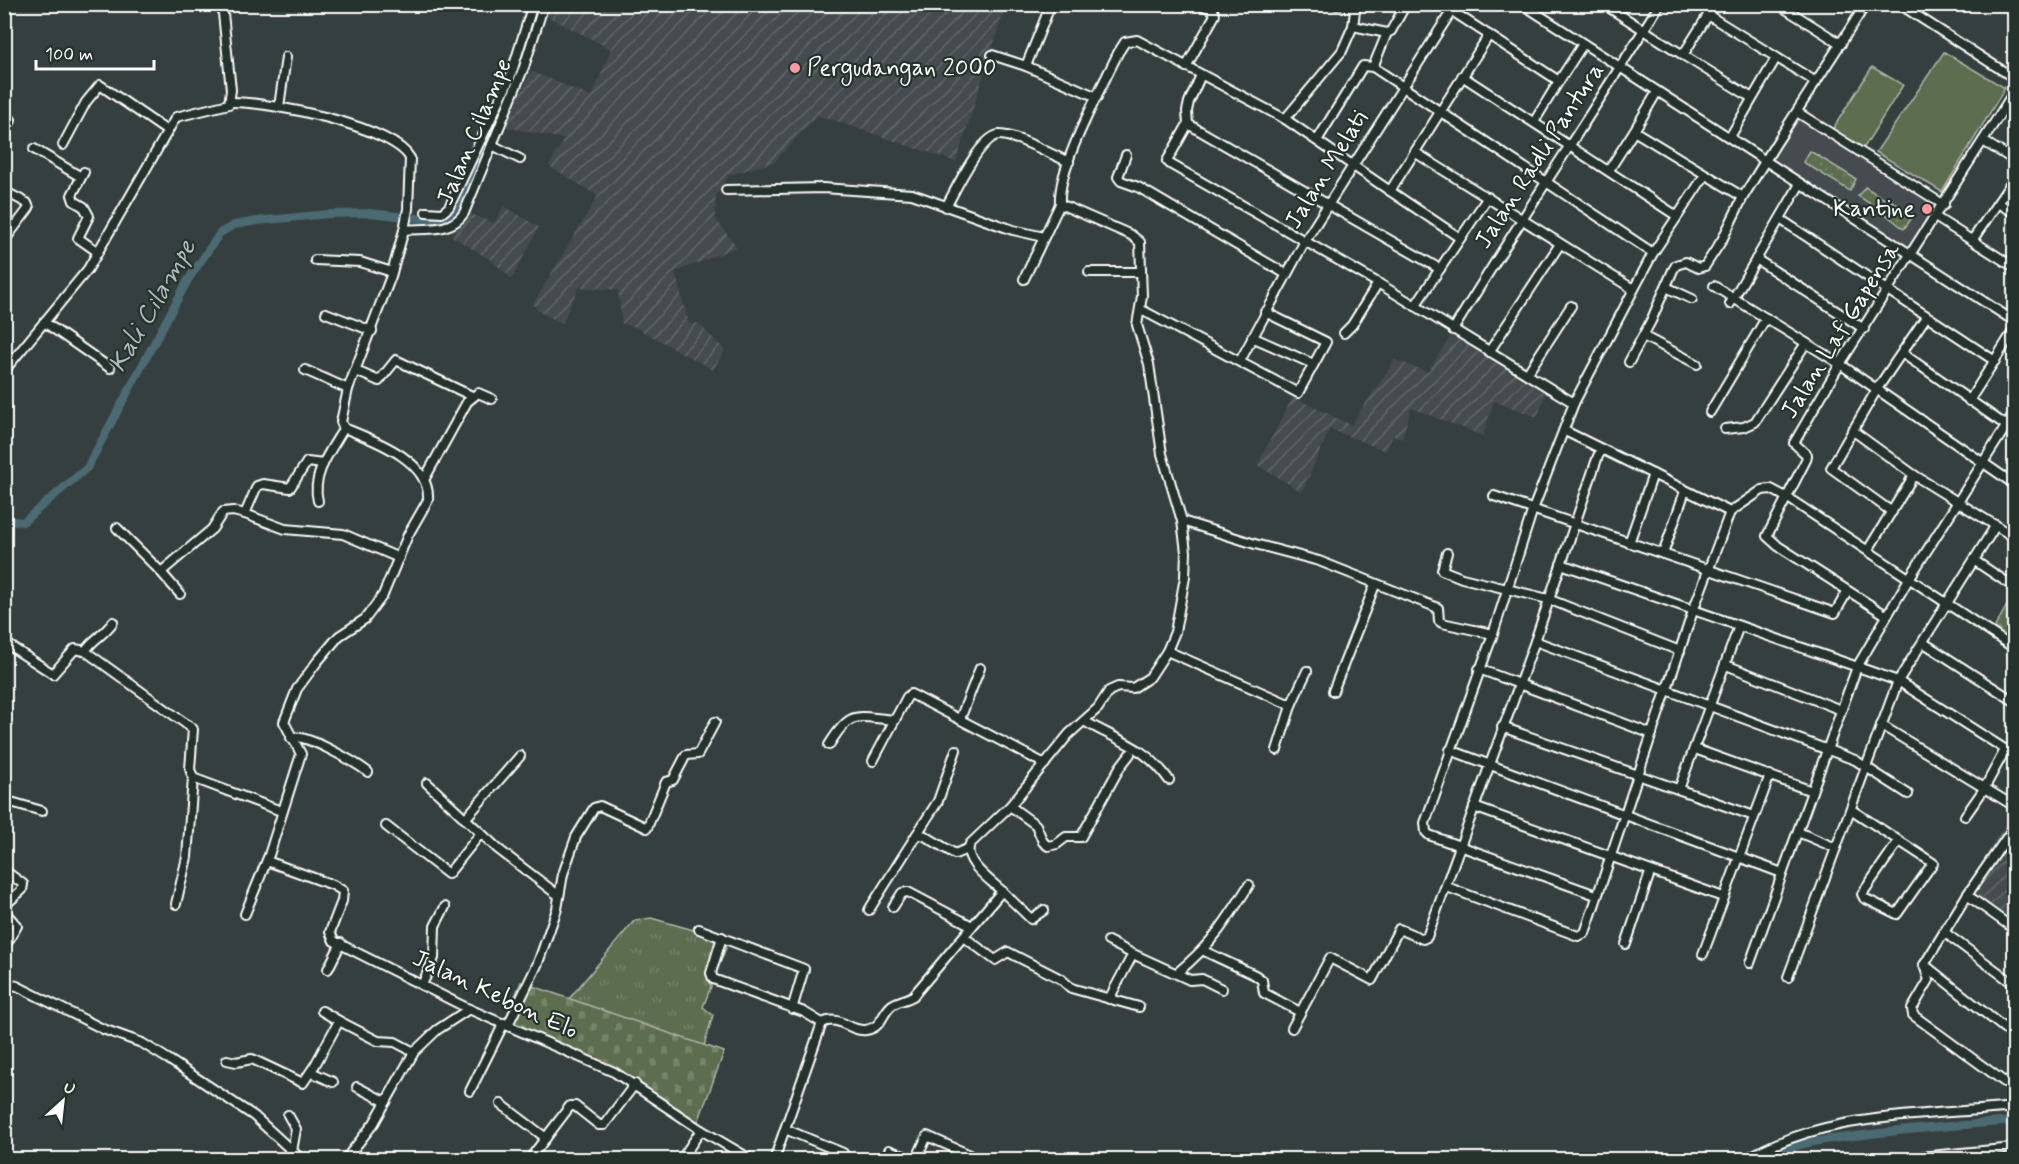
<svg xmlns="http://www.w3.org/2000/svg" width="2019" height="1164" font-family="Mynerve,sans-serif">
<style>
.built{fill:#454c4f}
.industrial{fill:url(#industrial-furrows)}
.grass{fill:url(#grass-tufts);stroke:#aeb6a8;stroke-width:1.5}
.cemetery{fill:url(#cemetery-stones);stroke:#aeb6a8;stroke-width:1.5}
.park{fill:url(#park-dots);stroke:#aeb6a8;stroke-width:1.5}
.pitch{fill:#5d6d50;stroke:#aeb6a8;stroke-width:1.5}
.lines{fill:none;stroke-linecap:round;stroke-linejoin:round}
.canal{stroke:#4c6b72;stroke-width:8}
.minor-casing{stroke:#fff;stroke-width:12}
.minor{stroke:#26332d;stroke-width:8}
.poi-dot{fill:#ff9aa2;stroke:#26332d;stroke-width:2}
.labels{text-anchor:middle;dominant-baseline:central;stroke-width:4.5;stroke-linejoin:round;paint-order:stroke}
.poi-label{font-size:24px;fill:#fff;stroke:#26332d;text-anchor:start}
.street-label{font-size:24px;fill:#fff;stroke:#26332d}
.water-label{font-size:26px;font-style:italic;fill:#aebcc0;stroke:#26332d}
</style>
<defs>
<pattern id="industrial-furrows" width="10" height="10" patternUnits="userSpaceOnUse" patternTransform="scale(1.5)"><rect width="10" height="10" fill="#454c4f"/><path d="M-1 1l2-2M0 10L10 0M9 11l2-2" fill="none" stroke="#616769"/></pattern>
<pattern id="grass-tufts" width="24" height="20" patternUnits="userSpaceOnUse" patternTransform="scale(1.5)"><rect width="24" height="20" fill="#5d6d50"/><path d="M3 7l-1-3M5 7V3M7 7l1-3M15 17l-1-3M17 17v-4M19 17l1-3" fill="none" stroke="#75836a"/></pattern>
<pattern id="cemetery-stones" width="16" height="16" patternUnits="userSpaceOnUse" patternTransform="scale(1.5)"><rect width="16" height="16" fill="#5d6d50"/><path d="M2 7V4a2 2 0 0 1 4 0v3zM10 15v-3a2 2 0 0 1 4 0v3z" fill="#75836a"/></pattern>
<pattern id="park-dots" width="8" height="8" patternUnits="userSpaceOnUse" patternTransform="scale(1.5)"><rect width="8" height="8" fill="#5d6d50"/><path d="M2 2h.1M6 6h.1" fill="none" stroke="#75836a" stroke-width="1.8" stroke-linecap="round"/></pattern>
</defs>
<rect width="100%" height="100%" fill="#363f3f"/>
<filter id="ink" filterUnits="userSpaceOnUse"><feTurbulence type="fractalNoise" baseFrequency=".0167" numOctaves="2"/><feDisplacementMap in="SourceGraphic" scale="12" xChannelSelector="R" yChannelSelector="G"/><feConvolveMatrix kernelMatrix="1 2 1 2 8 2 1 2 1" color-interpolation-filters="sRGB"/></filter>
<g filter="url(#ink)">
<path class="built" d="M1799,115l140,90 -29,43 -140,-88z"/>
<g class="industrial">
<path d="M551,5h455l-50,157 -138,-47 -44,47 -45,13 -13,20 -1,23 22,29 -62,25 14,52 9,-1 27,27 -12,20 -78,-43 -13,-3 -4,-34 -39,-3 -17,36 -21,-10 -8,-9 65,-108 -49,-30 15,-27 -59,-12 26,-56 61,26 19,-48 -65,-33z"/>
<path d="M504,206l35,21 -27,52 -20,-18 -42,-26 21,-21 23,9z"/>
<path d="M1451,335l95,59 -9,23 -43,-16 -11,35 -72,-28 -9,31 -9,-4 -7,16 -56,-22 -28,63 -45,-27 36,-68 58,28 44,-65 33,12z"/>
<path d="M2014,809v123l-52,-37z"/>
</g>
<path class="grass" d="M651,918l60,17 15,13 -23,59 10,8 -9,31 -135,-47 65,-78z"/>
<g class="cemetery">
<path d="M2010,600l4,2v47l-22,-17z"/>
<path d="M521,982l203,70 -27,73 -123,-73 -70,-30z"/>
</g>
<g class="park">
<path d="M1810,151l46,28 -6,12 -47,-29z"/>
<path d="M1890,200l24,15 -10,14 -21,-17z"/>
</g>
<g class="pitch">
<path d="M1944,52l61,36 -63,104 -66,-40z"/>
<path d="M1872,67l31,18 -40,64 -31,-19z"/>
<path d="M1865,187l23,14 -5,11 -25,-16z"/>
</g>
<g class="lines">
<g class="canal">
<path d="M4,520l19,2 64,-54 101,-188 32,-47 14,-8 23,-4 72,-7 41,-1 72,8 13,-6 6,-8 13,-39 30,-60 22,-62 11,-42"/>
<path d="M1763,1160c27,-17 61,-20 92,-24 53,-7 106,-11 159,-15"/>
</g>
<defs>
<g id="minor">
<path d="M1334,4l21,5"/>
<path d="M1522,4l492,317"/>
<path d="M1609,4l-1,3 75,48 32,-51"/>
<path d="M1778,4l63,40"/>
<path d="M1899,4l115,74"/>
<path d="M1452,11l107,70 24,-37"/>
<path d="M1708,15l108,67"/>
<path d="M1353,26l34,7"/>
<path d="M992,55l34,11 71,31"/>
<path d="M1683,55l69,43"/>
<path d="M1026,66l25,-62"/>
<path d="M1186,67l29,-52 -2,-5 -13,-6"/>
<path d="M1373,67l14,-34 4,-2 15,-27"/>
<path d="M1201,75l-12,27 -2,9 1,13 -21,37 3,3 208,119 196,120"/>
<path d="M1462,76l215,140"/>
<path d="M1657,92l-23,39 109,66"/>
<path d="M230,102c37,-1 162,24 180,56l-2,51 -4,21 -13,46 -43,113 -7,33 3,6c29,12 87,32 84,72l-20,35 -25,60 -18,24 -26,17 -22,26 -20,27 -13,33 17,32 -32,101 -24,59"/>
<path d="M279,107l7,-50"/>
<path d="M4,111l7,9 -7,14"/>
<path d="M1797,112l147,93"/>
<path d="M1285,119l105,72 99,-156"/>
<path d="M1534,122l25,-41"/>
<path d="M1188,124l252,145"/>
<path d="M1730,137l46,-79"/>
<path d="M1318,139l45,-73 10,1 280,186"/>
<path d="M1983,141l31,19"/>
<path d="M63,145l23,-43 14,-17 67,46"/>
<path d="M492,145l28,14"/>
<path d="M34,149l47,28"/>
<path d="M1416,153l217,136"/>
<path d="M1126,155l-8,22 3,4 17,6 148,87"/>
<path d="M1609,170l25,-39"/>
<path d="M84,172l-12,23 2,6 10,6 5,9 -11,22 20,14"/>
<path d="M726,190l97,-2 89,6 101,36 31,7"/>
<path d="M4,191l23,12 2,5 -25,33"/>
<path d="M1390,191l70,47"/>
<path d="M1998,203l16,10"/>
<path d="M946,207c9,-16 33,-68 52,-72 15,-2 56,21 71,27"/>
<path d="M426,212l16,1 7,-6 61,-129 23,-74"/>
<path d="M1935,217l79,50"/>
<path d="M1780,219l215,142"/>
<path d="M404,230c21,-2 47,3 60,-17l60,-146 20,-63"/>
<path d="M1973,239l41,-60"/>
<path d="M1756,259l108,70"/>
<path d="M315,260l45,2 32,10"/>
<path d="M1089,272h51"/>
<path d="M1024,279l36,-75"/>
<path d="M1714,286l126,78 174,120"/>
<path d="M1666,287l26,12"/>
<path d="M1730,304l70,-120"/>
<path d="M1415,306l73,-109"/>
<path d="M1140,309l158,84 28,-51 -61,-30"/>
<path d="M326,313l46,18"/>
<path d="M44,322l66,46"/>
<path d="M1453,330c67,-110 139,-217 207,-326"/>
<path d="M1344,333l8,-8 26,-42"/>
<path d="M1643,336l54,28"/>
<path d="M1252,337l61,27"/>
<path d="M1489,352l71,-108"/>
<path d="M1902,353l112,78"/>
<path d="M1240,361l65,-120 151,-237"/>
<path d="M1629,362l22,-41 22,-51 3,-5 10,-3 12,6 7,-2 17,-26 21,-43 32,-52 91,-141"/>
<path d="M305,370l43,19"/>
<path d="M4,371l84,-102 88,-152 53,-13 2,-14 -9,-86"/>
<path d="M356,371l23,10 17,-21 76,36"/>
<path d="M1527,374l44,-68"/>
<path d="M1969,401l45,-71"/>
<path d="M1710,412l56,-94"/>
<path d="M1725,429l19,-2 11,-5 51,-79"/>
<path d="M1852,430l62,45 100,62"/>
<path d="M1565,431l165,81"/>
<path d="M424,480l43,-78 11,-9 14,6"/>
<path d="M1494,496l341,117 12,-21"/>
<path d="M318,501c-7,-26 13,-51 26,-73"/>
<path d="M1892,512l-61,-44 46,-79 49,-72"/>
<path d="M245,514l40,15 58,5 56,24"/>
<path d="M1182,521l73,23 64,17 119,47 1,13 3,2 51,11"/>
<path d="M117,528l44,44"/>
<path d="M1629,543l24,-69"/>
<path d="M1868,550l46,-75"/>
<path d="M1447,553l-5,17 20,8 86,21 132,52"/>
<path d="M1663,554l22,-63"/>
<path d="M1975,561l39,26"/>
<path d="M1561,564l337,117 116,74"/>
<path d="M180,594l-19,-22 51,-43 11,-17 10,-1 12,3 12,-28 6,-2 27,4 17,-26 16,2"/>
<path d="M1886,615l-108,-69 -11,-10 39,-76 1,-5 -13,-12 46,-79 174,-272"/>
<path d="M1535,641l320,119 53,34"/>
<path d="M4,642l49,32 22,-25 10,2 108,78 -3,40 3,9 88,33"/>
<path d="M1924,643l90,58"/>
<path d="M85,651c9,-13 18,-15 28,-29"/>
<path d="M1167,651l119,52h6l15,-32"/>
<path d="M1726,665l115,45"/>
<path d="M1479,669l173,65"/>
<path d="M1333,691l42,-106"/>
<path d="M960,719l20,-51"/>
<path d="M1084,721c34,20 61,25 85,59"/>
<path d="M1881,725l133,81"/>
<path d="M1502,727l252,89"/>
<path d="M291,738c13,-6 65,25 77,34"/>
<path d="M829,745c22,-36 26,-28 66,-25"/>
<path d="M1695,749l117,42"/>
<path d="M1277,750l15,-47"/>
<path d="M1450,750l332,123"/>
<path d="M873,761l34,-64 4,-3 134,70"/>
<path d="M427,783l71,66 60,46"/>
<path d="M1679,789l60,-163"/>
<path d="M4,804l7,-2 31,9"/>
<path d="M1010,806l26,19 7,17 5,4 9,-2 9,-7h15l39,-70 10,-13"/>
<path d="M1474,807l249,90"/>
<path d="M1852,810l81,53 -36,51 -33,-16 -2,-4 36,-52"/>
<path d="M1965,816l19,-27 21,-39"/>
<path d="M465,819l55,-63"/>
<path d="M386,826l62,48 33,-41"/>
<path d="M1798,832l38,16"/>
<path d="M917,834l21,-33 18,-51"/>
<path d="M267,861l66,24 10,6 -1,10 -12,31 4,9 135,68 145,63 87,58 51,30"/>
<path d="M4,870l19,14 -1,6 -18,16"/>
<path d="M1447,887l131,49 7,-3 108,-322 37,-99 32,-22 9,-1 17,9 226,150"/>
<path d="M1002,891l29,28 13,-9"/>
<path d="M1596,895l-167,-60 -3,-3 -1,-9 68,-189 39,-122 42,-109 79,-150 52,-78"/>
<path d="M1967,895l47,34"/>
<path d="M176,904l11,-47 6,-79"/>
<path d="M893,907l9,-14 6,-1 64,34"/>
<path d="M869,910l48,-76 8,2 30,18 12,-5"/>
<path d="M4,911l13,15 -13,22"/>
<path d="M699,929l105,40 -12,40"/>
<path d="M1944,932l70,52"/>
<path d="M722,937l-11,36 2,6 91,33 18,11"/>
<path d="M964,937l31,23 13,-8 53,27 10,9 68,19"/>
<path d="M1108,941l25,13"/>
<path d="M1626,944l24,-71"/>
<path d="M1204,951l51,24 7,5 2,13 36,19"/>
<path d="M1703,954l67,-179"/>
<path d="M1750,963l107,-296 53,-90 104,-163"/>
<path d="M1924,965l5,15 -17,29 1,6 101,74"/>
<path d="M1924,965l43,-70 47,-68"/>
<path d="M1926,966l88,70"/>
<path d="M328,969l13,-26"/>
<path d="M1177,973c35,-29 48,-50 72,-88"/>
<path d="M1788,977l110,-296 98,-156"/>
<path d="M4,983l13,3 86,43 39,14 26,16 86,57 48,44"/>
<path d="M422,985l12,-27 1,-32 10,-19"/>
<path d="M1109,999l24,-45 57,26 12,-1 20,10"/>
<path d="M322,1011l17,10"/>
<path d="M508,1025l30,-62 19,-54 6,-35 13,-37 18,-29 6,-2 47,22 19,-46 7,-2 13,-25 12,-1 17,-32"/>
<path d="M1292,1028l38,-70 42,22 27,-51 24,10 4,-2 108,-296 63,-185 4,-6"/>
<path d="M227,1060l9,2 16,-3 51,24 12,-18 24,-44 39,20 17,1 19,10"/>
<path d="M311,1072l22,10"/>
<path d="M357,1087l29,15"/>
<path d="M470,1091l34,-68"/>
<path d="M501,1104l45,34"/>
<path d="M288,1115l8,14 -4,22"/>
<path d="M785,1129l58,24 3,7"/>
<path d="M889,1150l25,10"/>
<path d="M345,1160l29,-37 40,-71 23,-22 32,-21"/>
<path d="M529,1160l41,-54h5l24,19h5l31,-41"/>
<path d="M681,1160l20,-30"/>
<path d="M774,1160l48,-137c18,-9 27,9 44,7 17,-3 15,-16 26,-25 5,-4 14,-5 21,-9l89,-105c-12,-11 -40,-30 -32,-47l40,-38 59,-72 29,-26 11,-17 9,-4 15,1 17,-11 17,-26 8,-19 10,-55 1,-25 -4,-31 -20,-67 -13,-90 -12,-39 5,-29 -2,-54 -9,-7 -71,-31c-3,-37 41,-115 58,-151l7,-11 12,-2 148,79 57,-68 11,-25 3,-22"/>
<path d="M916,1160l11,-24 43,19"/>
<path d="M1745,1160c77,-48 182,-44 269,-53"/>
<path d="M1888,1160l126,-12"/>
</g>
</defs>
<use href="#minor" class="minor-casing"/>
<use href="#minor" class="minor"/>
</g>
</g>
<g class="poi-dot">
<circle cx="795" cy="68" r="6"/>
<circle cx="1927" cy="209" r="6"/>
</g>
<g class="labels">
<g class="poi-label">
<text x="807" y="68">Pergudangan 2000</text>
<text x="1915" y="209" text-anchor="end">Kantine</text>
</g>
<g class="street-label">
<text transform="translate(475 132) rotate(-67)">Jalan Cilampe</text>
<text transform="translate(1540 156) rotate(-57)">Jalan Radli Pantura</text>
<text transform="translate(1327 170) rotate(-58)">Jalan Melati</text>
<text transform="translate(1841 331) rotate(-58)">Jalan Laf Gapensa</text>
<text transform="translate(495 995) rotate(25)">Jalan Kebon Elo</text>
</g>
<g class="water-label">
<text transform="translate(153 306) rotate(-60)">Kali Cilampe</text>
</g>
</g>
<rect width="2019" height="1164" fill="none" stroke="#26332d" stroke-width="24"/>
<rect x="12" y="12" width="1995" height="1140" fill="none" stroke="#fff" stroke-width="2" filter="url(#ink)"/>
<g transform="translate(63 1101) rotate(27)" stroke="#26332d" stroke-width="4.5" paint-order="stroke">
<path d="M0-4.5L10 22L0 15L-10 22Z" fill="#ffffff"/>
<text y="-9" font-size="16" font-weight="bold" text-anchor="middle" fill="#ffffff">U</text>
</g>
<path d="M36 60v9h118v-9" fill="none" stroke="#ffffff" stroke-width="3"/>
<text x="45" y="60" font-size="18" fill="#ffffff" stroke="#26332d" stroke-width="4.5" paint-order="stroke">100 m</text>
</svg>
